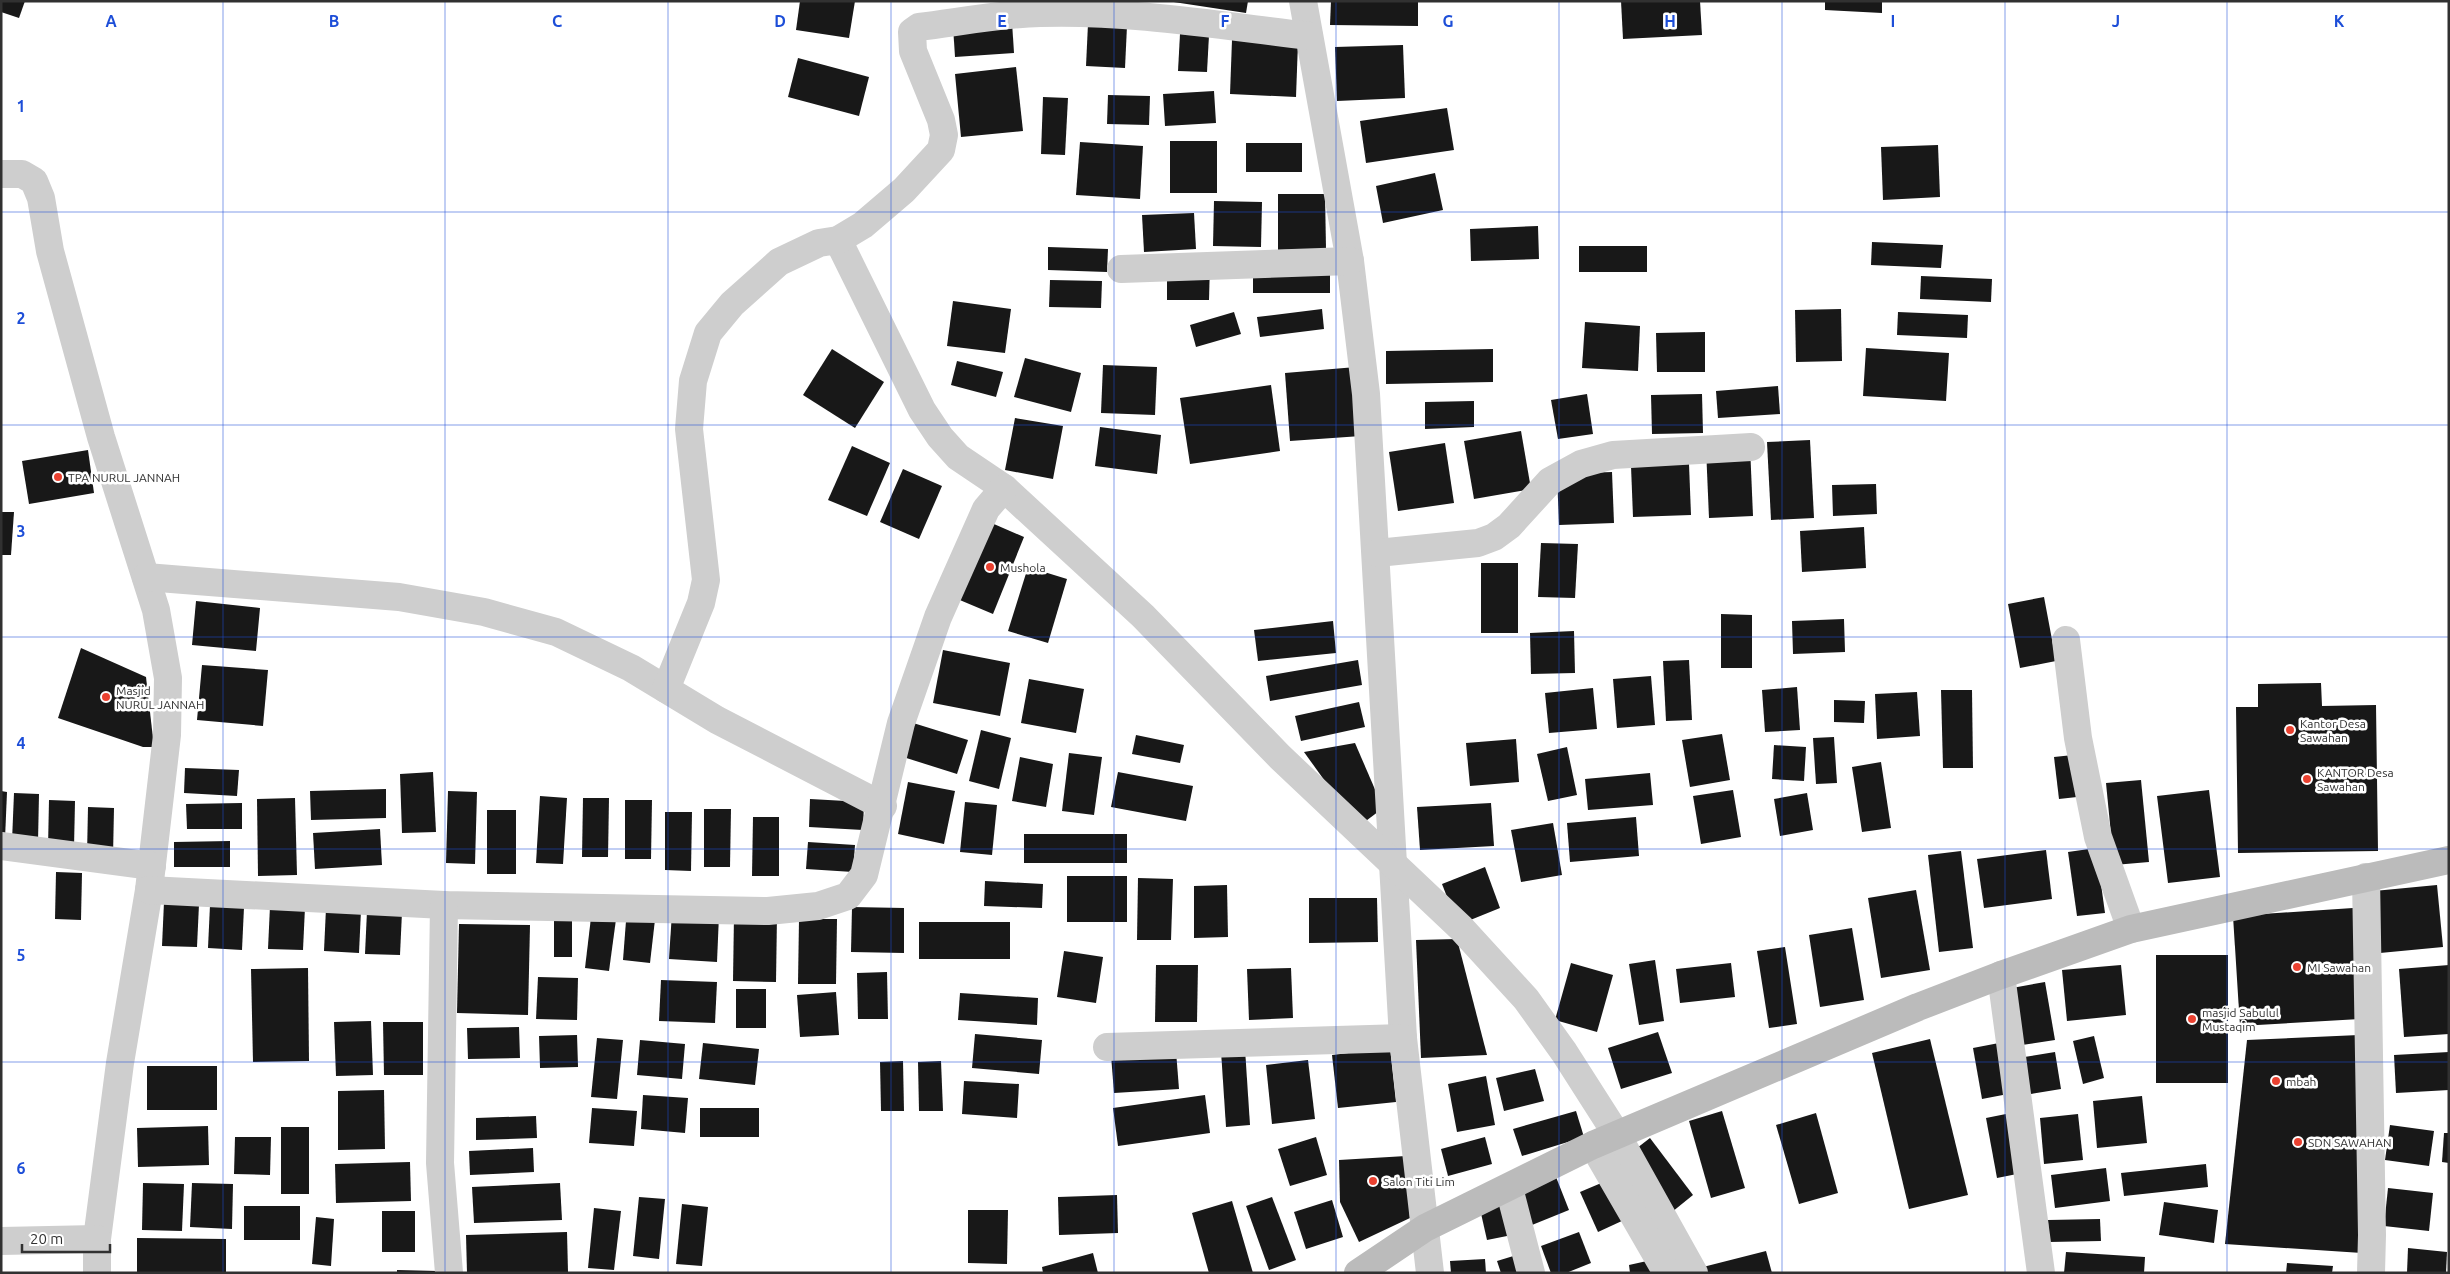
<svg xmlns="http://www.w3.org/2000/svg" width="2450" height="1274" font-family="Ubuntu,sans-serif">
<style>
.building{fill:#181818}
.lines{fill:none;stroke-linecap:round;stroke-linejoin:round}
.street{stroke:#cecece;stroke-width:28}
.secondary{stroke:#bbb;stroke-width:28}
.grid{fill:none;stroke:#1d4ed8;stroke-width:1;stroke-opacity:0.55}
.poi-dot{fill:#ea4130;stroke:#fff;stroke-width:2}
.labels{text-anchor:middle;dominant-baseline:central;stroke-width:5;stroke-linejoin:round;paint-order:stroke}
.poi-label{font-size:12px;fill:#313131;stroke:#fff;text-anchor:start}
.grid-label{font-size:16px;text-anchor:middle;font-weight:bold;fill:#1d4ed8;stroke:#fff;stroke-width:5;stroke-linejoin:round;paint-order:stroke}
</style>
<rect width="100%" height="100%" fill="#fff"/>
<g class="building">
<path d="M1,1h24l-6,17 -18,-6z"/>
<path d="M800,1h55l-6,37 -53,-8z"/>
<path d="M1167,1h81l-2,12z"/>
<path d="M1331,1h87v25l-88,-1z"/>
<path d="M1621,1h79l2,34 -79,4z"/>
<path d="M1825,1h57v12l-57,-3z"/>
<path d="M1012,22l2,31 -59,4 -2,-31z"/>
<path d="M1088,24l39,2 -2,42 -39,-2z"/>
<path d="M1180,34l29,1 -2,37 -29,-1z"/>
<path d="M1232,40l66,2 -2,55 -66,-3z"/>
<path d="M1403,45l2,53 -68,3 -2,-54z"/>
<path d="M798,58l71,19 -10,39 -71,-19z"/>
<path d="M1016,67l7,64 -62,6 -6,-63z"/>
<path d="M1214,91l2,32 -51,3 -2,-32z"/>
<path d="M1108,95l42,1 -1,29 -42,-1z"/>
<path d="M1043,97l25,1 -3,57 -24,-1z"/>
<path d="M1447,108l7,42 -88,13 -6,-42z"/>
<rect x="1170" y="141" width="47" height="52"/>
<path d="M1080,142l63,4 -3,53 -64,-4z"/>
<rect x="1246" y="143" width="56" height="29"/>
<path d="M1938,145l2,52 -57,3 -2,-53z"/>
<path d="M1435,173l8,37 -60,13 -7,-37z"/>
<path d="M1278,194h47l1,55 -48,1z"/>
<path d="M1214,201l48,1 -1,45 -48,-1z"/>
<path d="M1194,213l2,36 -52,3 -2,-37z"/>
<path d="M1538,226l1,33 -68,2 -1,-32z"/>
<path d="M1872,242l71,3 -2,23 -70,-3z"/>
<rect x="1579" y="246" width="68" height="26"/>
<path d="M1048,247l60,2 -1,23 -59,-2z"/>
<path d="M1167,263h43l-1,37h-42z"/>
<rect x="1253" y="267" width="77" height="26"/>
<path d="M1921,276l71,3 -1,23 -71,-3z"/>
<path d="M1050,280l52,1 -1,27 -52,-1z"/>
<path d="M953,301l58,8 -6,44 -58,-7z"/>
<path d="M1322,309l2,20 -64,8 -3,-20z"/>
<path d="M1841,309l1,52 -46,1 -1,-52z"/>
<path d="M1234,312l7,22 -45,13 -6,-22z"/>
<path d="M1898,312l70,3 -1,23 -70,-3z"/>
<path d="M1585,322l55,4 -2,45 -56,-3z"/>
<path d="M1705,332v40h-48l-1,-39z"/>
<path d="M1866,348l83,5 -3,48 -83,-5z"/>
<path d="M832,349l52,33 -29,46 -52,-33z"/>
<path d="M1493,349v33l-107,2v-33z"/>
<path d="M1025,358l56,15 -10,39 -57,-15z"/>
<path d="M957,361l46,11 -7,25 -45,-12z"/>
<path d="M1103,365l54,2 -2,48 -54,-2z"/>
<path d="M1356,367l5,69 -71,5 -5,-68z"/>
<path d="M1271,385l9,66 -90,13 -10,-66z"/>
<path d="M1778,386l2,28 -62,4 -2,-27z"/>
<path d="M1587,394l6,40 -35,5 -7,-39z"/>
<path d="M1702,394l1,39 -51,1 -1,-39z"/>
<path d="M1474,401v26l-49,2v-27z"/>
<path d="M1015,418l48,8 -10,53 -48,-9z"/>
<path d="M1100,427l61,8 -4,39 -62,-8z"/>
<path d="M1521,431l10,58 -57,10 -10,-58z"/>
<path d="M1810,440l4,78 -43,2 -4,-78z"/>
<path d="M1445,443l9,60 -56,8 -9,-59z"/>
<path d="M852,446l38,17 -23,53 -39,-16z"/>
<path d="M1750,446l3,70 -44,2 -3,-70z"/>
<path d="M88,450l6,43 -65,11 -7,-43z"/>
<path d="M1689,464l2,51 -58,2 -2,-51z"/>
<path d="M903,469l39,17 -23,53 -39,-17z"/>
<path d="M1612,472l2,51 -55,2 -2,-51z"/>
<path d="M1876,484l1,30 -44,2 -1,-31z"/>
<path d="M1,512h13l-3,43h-10z"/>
<path d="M987,521l37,16 -31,77 -38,-16z"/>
<path d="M1864,527l2,41 -64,4 -2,-41z"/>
<path d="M1541,543l37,1 -3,54 -37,-1z"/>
<rect x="1481" y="563" width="37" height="70"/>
<path d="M1028,567l39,12 -19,64 -40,-12z"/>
<path d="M2044,597l12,64 -36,7 -12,-64z"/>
<path d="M196,601l64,7 -4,43 -64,-6z"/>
<path d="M1721,614l31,1v53h-31z"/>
<path d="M1844,619l1,33 -52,2 -1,-33z"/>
<path d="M1333,621l3,32 -78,8 -4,-31z"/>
<path d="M1574,631l1,42 -44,1 -1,-41z"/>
<path d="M81,648l65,29 8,70h-11l-85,-29z"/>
<path d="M943,650l67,13 -10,53 -67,-13z"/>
<path d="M1358,660l4,25 -92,16 -4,-25z"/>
<path d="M1689,660l3,60 -26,1 -3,-60z"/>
<path d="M202,665l66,5 -5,56 -66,-6z"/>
<path d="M1651,676l4,49 -38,3 -4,-49z"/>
<path d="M1029,679l55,10 -8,44 -55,-10z"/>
<path d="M2321,683l1,23 54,-1 2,146 -140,2 -2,-146h22v-23z"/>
<path d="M1797,687l3,43 -35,2 -3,-42z"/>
<path d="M1593,688l4,41 -48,4 -4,-40z"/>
<path d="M1941,690h31l1,78h-30z"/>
<path d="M1917,692l3,44 -43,3 -2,-45z"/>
<path d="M1834,700l31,1 -1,22 -30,-1z"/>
<path d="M1359,702l6,25 -64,14 -6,-25z"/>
<path d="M910,722l58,18 -11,34 -57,-18z"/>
<path d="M981,730l30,8 -12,51 -30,-8z"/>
<path d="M1722,734l8,46 -40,7 -8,-47z"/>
<path d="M1136,735l48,10 -4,18 -48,-9z"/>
<path d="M1834,737l3,46 -21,1 -3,-46z"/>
<path d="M1516,739l3,43 -49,4 -4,-43z"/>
<path d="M1355,743l28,65 -25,19 -54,-75z"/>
<path d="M1774,745l32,2 -2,34 -32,-2z"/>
<path d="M1567,747l10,48 -29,6 -11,-47z"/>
<path d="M1069,753l33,4 -8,58 -32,-4z"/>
<path d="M2073,755l4,42 -18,2 -5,-42z"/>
<path d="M1020,757l33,7 -7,43 -34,-6z"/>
<path d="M1881,762l10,66 -29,4 -10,-65z"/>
<path d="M185,768l54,2 -2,26 -53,-3z"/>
<path d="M433,772l3,60 -34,1 -2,-59z"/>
<path d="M1118,772l75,14 -7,35 -75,-14z"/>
<path d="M1650,773l3,32 -65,5 -3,-31z"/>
<path d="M2141,780l8,82 -35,3 -8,-82z"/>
<path d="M908,782l47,9 -11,53 -46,-10z"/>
<path d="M386,789v29l-75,2 -1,-29z"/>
<path d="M1733,790l8,47 -40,7 -8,-48z"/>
<path d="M2209,790l11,87 -52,6 -11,-87z"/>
<path d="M1,791l6,1 -2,47h-4z"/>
<path d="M448,791l29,1 -2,72 -29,-1z"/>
<path d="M14,793l25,1 -1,48 -26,-1z"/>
<path d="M1807,793l6,37 -33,6 -6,-37z"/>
<path d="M540,796l27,2 -4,66 -27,-1z"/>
<path d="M295,798l2,77 -39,1 -1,-77z"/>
<path d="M583,798h26l-1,59h-26z"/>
<path d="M810,799l54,3 -1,28 -54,-3z"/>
<path d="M49,800l26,1 -1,47h-26z"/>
<path d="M625,800h27l-1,59h-26z"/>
<path d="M965,802l32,3 -5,50 -32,-3z"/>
<path d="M242,803v26h-55l-1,-25z"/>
<path d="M1491,803l3,43 -74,4 -3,-43z"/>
<path d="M88,807l26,1 -1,48 -26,-1z"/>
<path d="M704,809h27l-1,58h-26z"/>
<rect x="487" y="810" width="29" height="64"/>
<path d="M665,812h27l-1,59 -26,-1z"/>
<path d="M753,817h26v59h-27z"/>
<path d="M1636,817l3,39 -69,6 -3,-39z"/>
<path d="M1553,823l9,52 -41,7 -10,-52z"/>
<path d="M380,829l2,36 -67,4 -2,-36z"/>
<rect x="1024" y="834" width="103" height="29"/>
<path d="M230,841v26h-56v-25z"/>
<path d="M808,842l47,3 -2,27 -47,-3z"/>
<path d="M2096,848l9,65 -28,3 -9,-64z"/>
<path d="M2046,850l6,49 -68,9 -7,-49z"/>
<path d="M1961,851l12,97 -34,4 -11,-97z"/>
<path d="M1485,867l15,41 -42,17 -16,-41z"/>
<path d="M56,872l26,1 -1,47 -26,-1z"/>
<rect x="1067" y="876" width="60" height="46"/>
<path d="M1138,878l35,1 -2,61h-34z"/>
<path d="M985,881l58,3 -1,24 -58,-2z"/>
<path d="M1227,885l1,52 -34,1v-52z"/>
<path d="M2437,885l6,62 -63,6 -6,-62z"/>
<path d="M1916,890l14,80 -49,8 -13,-80z"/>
<path d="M1309,898h68l1,44 -69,1z"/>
<path d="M164,902l35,2 -2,43 -35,-1z"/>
<path d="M210,905l34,2 -2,43 -34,-2z"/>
<path d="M270,906l35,1 -2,43 -35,-1z"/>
<path d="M852,907l52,1v45l-53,-1z"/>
<path d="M326,908l35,2 -2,43 -35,-2z"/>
<path d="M627,908l29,3 -6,52 -27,-3z"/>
<path d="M2353,908l7,111 -120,7 -7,-110z"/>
<path d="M592,909l25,3 -8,59 -24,-3z"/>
<path d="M367,911l35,1 -2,43 -35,-1z"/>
<path d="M672,912l47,3 -2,47 -48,-3z"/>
<path d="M734,915h43l-1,67 -43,-1z"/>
<rect x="554" y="916" width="18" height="41"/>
<path d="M799,919h38l-1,65h-38z"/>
<rect x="919" y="922" width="91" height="37"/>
<path d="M459,924l71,1 -2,90 -71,-2z"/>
<path d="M1852,928l12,72 -44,7 -11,-72z"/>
<path d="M1457,939l30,116 -66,3 -5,-118z"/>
<path d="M1785,947l12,77 -28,4 -12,-77z"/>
<path d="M1064,951l39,6 -7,46 -39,-6z"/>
<rect x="2156" y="955" width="72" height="128"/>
<path d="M1655,960l9,61 -25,4 -10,-61z"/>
<path d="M1571,963l42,12 -16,57 -42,-12z"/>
<path d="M1731,963l4,34 -55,6 -4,-34z"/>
<path d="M1156,965h42l-1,57h-42z"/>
<path d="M2121,965l5,50 -59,6 -5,-51z"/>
<path d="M2449,965v69l-45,3 -5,-68z"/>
<path d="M308,968l1,93 -56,1 -2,-93z"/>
<path d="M1291,968l2,50 -44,2 -2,-51z"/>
<path d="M887,972l1,47h-30l-1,-46z"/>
<path d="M538,977l40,1 -1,42 -41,-1z"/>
<path d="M661,980l56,2 -2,41 -56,-2z"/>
<path d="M2045,982l10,58 -33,5 -10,-57z"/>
<rect x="736" y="989" width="30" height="39"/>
<path d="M836,992l3,43 -39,2 -3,-42z"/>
<path d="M960,993l78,5 -1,27 -79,-5z"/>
<path d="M371,1021l2,54 -37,1 -2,-54z"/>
<path d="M383,1022h40v53h-39z"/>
<path d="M519,1027l1,31 -52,1 -1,-31z"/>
<path d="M1658,1032l14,41 -51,16 -13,-41z"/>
<path d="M975,1034l67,6 -3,34 -67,-6z"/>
<path d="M577,1035l1,32 -38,1 -1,-32z"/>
<path d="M2359,1035l3,218 -137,-9 22,-204z"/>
<path d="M2094,1036l10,42 -21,6 -10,-43z"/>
<path d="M597,1038l26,2 -6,59 -26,-2z"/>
<path d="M1930,1039l38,156 -59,14 -37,-156z"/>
<path d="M640,1040l45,4 -3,35 -45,-4z"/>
<path d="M703,1043l56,6 -4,36 -56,-6z"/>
<path d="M1999,1043l9,51 -26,5 -9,-51z"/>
<path d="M1390,1048l6,54 -58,6 -6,-53z"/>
<path d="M1245,1049l5,76 -24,2 -5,-76z"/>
<path d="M1176,1051l3,38 -65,4 -3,-38z"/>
<path d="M2055,1052l6,37 -37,6 -6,-37z"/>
<path d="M2449,1052v38l-53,3 -2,-38z"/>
<path d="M1308,1060l7,59 -43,5 -6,-59z"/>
<path d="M903,1061l1,50h-23l-1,-49z"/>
<path d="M941,1061l2,50h-24l-1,-49z"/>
<rect x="147" y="1066" width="70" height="44"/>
<path d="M1535,1069l9,32 -40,10 -8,-33z"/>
<path d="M1486,1076l9,49 -38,7 -9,-48z"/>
<path d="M964,1081l55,3 -2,34 -55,-4z"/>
<path d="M384,1090l1,59 -47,1v-59z"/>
<path d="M643,1095l45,3 -3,35 -44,-4z"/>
<path d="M1205,1095l5,38 -92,13 -5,-38z"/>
<path d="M2142,1096l5,47 -50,5 -4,-47z"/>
<path d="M592,1108l45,3 -3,35 -45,-3z"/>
<rect x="700" y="1108" width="59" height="29"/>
<path d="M1576,1111l8,26 -62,19 -9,-27z"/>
<path d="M1722,1111l23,77 -34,10 -22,-77z"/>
<path d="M1816,1113l22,80 -39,11 -23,-79z"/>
<path d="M2011,1113l11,60 -25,5 -11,-60z"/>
<path d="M2078,1114l5,46 -39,4 -4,-46z"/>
<path d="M536,1116l1,22 -61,2v-22z"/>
<path d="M2390,1125l44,6 -5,35 -44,-6z"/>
<path d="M208,1126l1,39 -71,2 -1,-39z"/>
<rect x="281" y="1127" width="28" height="67"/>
<path d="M2444,1133h5v30l-7,-1z"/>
<path d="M235,1137h36l-1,38 -36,-1z"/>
<path d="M1316,1137l11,38 -37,11 -12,-37z"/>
<path d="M1485,1137l7,27 -44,12 -7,-27z"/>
<path d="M1650,1138l43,57 -21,17 -44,-57z"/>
<path d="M533,1148l1,24 -64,3 -1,-24z"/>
<path d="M1406,1156l4,62 -51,24 -19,-40 -1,-42z"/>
<path d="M410,1162l1,39 -75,2 -1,-39z"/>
<path d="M2206,1164l2,23 -84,9 -3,-23z"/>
<path d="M2106,1168l4,33 -55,7 -4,-33z"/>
<path d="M1556,1177l13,33 -37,15 -13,-33z"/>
<path d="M1606,1181l18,39 -26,12 -18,-40z"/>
<path d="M143,1183l41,1 -2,47 -40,-1z"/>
<path d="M192,1183l41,1 -1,45 -42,-2z"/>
<path d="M560,1183l2,37 -88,3 -2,-36z"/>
<path d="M2388,1188l45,5 -4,38 -45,-5z"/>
<path d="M1117,1195l1,38 -59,2 -1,-38z"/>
<path d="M639,1197l26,2 -6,60 -26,-3z"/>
<path d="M1272,1197l24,63 -27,10 -23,-64z"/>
<path d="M1332,1200l11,37 -37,12 -12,-37z"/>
<path d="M1232,1201l21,72h-44l-17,-60z"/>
<path d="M1511,1202l6,32 -30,6 -7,-31z"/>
<path d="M2164,1202l54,8 -4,33 -55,-8z"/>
<path d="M682,1204l26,3 -6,59 -26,-2z"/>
<rect x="244" y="1206" width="56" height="34"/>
<path d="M594,1208l27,3 -7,59 -26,-2z"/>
<path d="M968,1210h40l-1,54 -39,-1z"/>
<rect x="382" y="1211" width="33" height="41"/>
<path d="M316,1217l18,2 -3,47 -19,-2z"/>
<path d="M2100,1219l1,22 -52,1 -1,-22z"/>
<path d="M567,1232l1,40 -101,1 -1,-38z"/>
<path d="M1579,1232l12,31 -25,10h-15l-10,-27z"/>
<path d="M137,1238l89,1v34h-89z"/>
<path d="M2408,1248l39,4 -1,21h-39z"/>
<path d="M1766,1251l6,22h-66l-3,-6z"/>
<path d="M2066,1252l79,5 -1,16h-80z"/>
<path d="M1093,1253l5,20h-55l-1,-6z"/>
<path d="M1520,1254l6,19h-25l-4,-12z"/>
<path d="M1485,1259l1,14h-35l-1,-12z"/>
<path d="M1656,1259l3,14h-29l-1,-8z"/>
<path d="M2287,1263l46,3 -1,7h-46z"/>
<path d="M397,1270l41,1v2h-41z"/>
</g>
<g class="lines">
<g class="street">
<path d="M1303,1l47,260 16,133 37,644 27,235"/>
<path d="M1,174h21l12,7 7,17 9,53 51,186 55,173 12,68 -1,57 -18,155 -29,173 -23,176v34"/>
<path d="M838,240l84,170 18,27 18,20 46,31 139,128 137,141 181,171 65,71 38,53 53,83 77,138"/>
<path d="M1121,269l229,-8"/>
<path d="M1377,553l101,-10 16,-6 15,-11 41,-45 31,-17 32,-9 138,-8"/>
<path d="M146,577l253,20 85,15 72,20 75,36 86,52 166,86"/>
<path d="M2066,640l12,98 20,99 33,92"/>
<path d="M666,689l35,-86 5,-23 -17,-151 4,-48 15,-48 24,-29 47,-42 40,-19 19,-3 25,-15 41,-35 37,-40 3,-15 -3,-15 -28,-69 -1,-19 7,-5c40,-5 81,-13 121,-14 87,-3 183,13 269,23"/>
<path d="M1,846l151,20"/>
<path d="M2366,877l6,358 -1,38"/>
<path d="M149,890l295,15 324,6 50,-5 30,-10 16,-21 37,-152 37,-106 48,-108 18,-21"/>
<path d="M444,905l-4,258 9,110"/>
<path d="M2001,975l40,298"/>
<path d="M1107,1047l296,-9"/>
<path d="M1593,1145l74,128"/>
<path d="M1509,1188l22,85"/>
<path d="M1,1241l96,-2"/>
</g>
<path class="secondary" d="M1358,1273l67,-45 168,-83 325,-138 83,-32 130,-46 318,-69"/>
</g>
<path class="grid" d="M223,1v1272M445,1v1272M668,1v1272M891,1v1272M1114,1v1272M1336,1v1272M1559,1v1272M1782,1v1272M2005,1v1272M2227,1v1272M1,212h2448M1,425h2448M1,637h2448M1,849h2448M1,1062h2448"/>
<g class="poi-dot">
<circle cx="58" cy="477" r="5"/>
<circle cx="990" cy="567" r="5"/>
<circle cx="106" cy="697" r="5"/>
<circle cx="2290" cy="730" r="5"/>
<circle cx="2307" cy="779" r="5"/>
<circle cx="2297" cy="967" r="5"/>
<circle cx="2192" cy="1019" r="5"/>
<circle cx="2276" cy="1081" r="5"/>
<circle cx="2298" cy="1142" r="5"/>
<circle cx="1373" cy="1181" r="5"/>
</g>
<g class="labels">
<g class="poi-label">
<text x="68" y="477">TPA NURUL JANNAH</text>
<text x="1000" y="567">Mushola</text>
<text x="116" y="690">Masjid<tspan x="116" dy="14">NURUL JANNAH</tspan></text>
<text x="2300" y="723">Kantor Desa<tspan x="2300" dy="14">Sawahan</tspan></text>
<text x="2317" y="772">KANTOR Desa<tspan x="2317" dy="14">Sawahan</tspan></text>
<text x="2307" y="967">MI Sawahan</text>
<text x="2202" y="1012">masjid Sabulul<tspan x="2202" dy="14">Mustaqim</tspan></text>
<text x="2286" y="1081">mbah</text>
<text x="2308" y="1142">SDN SAWAHAN</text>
<text x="1383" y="1181">Salon Titi Lim</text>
</g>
</g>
<g class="grid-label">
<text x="111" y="27">A</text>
<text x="334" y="27">B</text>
<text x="557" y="27">C</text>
<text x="780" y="27">D</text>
<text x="1002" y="27">E</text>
<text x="1225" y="27">F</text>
<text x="1448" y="27">G</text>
<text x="1670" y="27">H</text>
<text x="1893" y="27">I</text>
<text x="2116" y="27">J</text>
<text x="2339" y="27">K</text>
<text x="21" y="112">1</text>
<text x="21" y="324">2</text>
<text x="21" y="537">3</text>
<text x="21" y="749">4</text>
<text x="21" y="961">5</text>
<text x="21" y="1174">6</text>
</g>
<rect width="2450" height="1274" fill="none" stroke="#313131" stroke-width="5"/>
<path d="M22 1244v8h88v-8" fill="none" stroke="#313131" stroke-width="2.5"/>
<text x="30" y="1244" font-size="15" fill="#313131" stroke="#ffffff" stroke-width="4" paint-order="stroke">20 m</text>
</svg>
